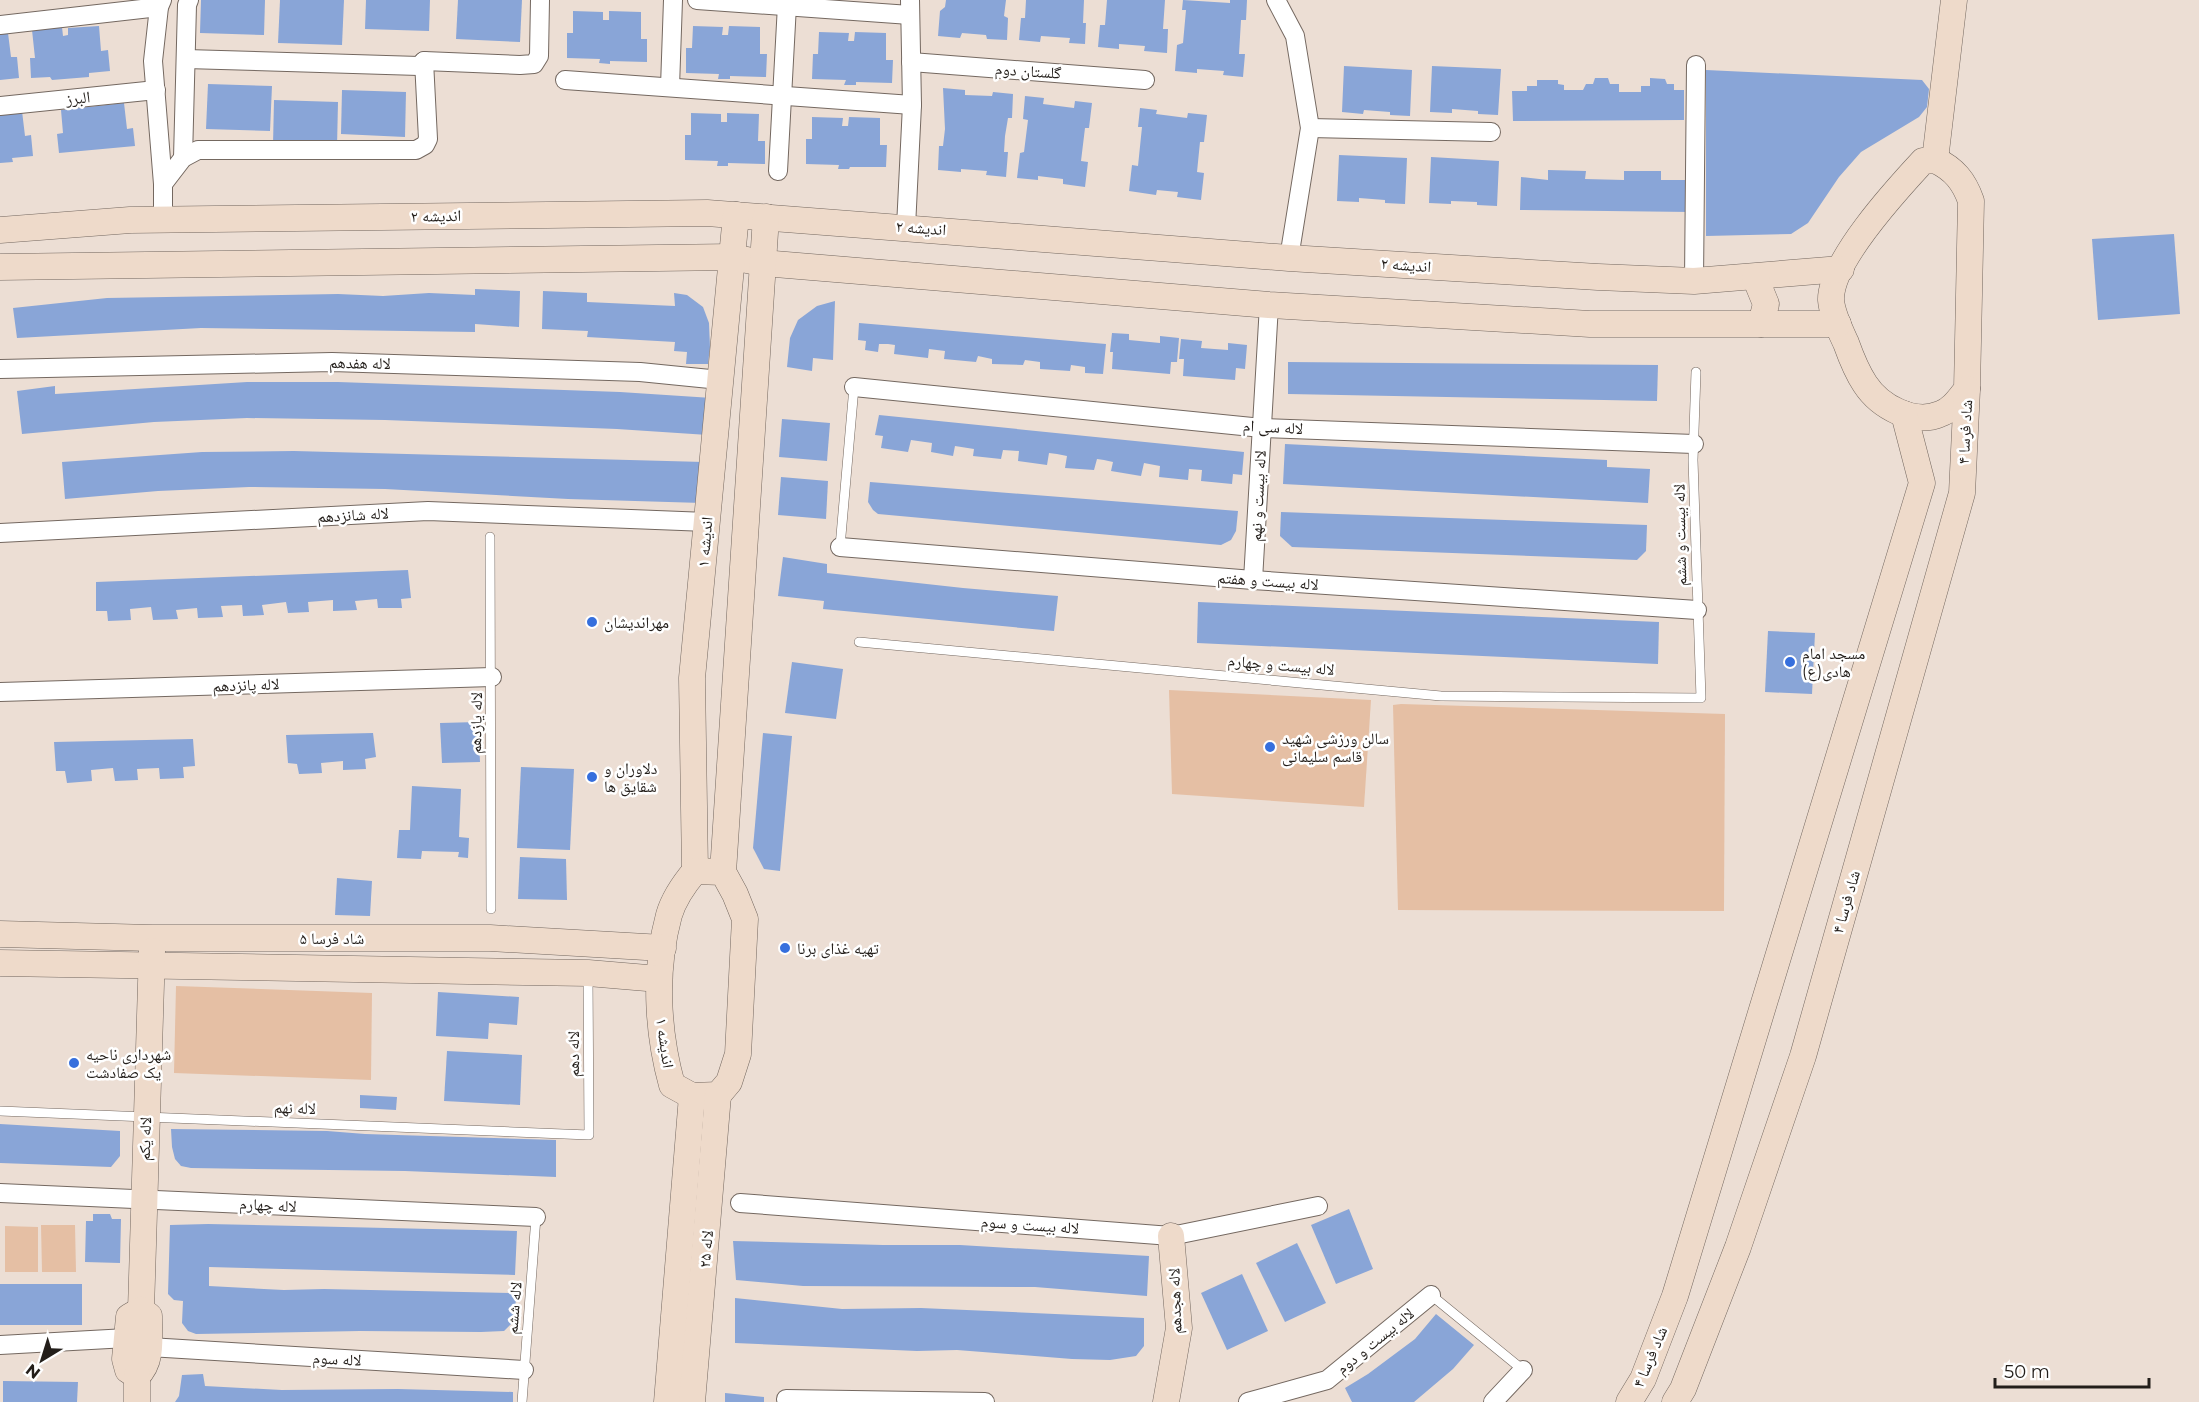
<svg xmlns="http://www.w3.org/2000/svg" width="2199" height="1402" font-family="Montserrat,'Noto Naskh Arabic',sans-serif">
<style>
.green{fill:#e5bfa4}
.building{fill:#89a5d7}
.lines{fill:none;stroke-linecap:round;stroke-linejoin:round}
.lane-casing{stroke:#746860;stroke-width:10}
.street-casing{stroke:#746860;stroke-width:20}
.secondary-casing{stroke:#746860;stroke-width:27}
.lane{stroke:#fff;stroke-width:9}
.street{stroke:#fff;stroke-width:18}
.secondary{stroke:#eedaca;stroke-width:26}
.poi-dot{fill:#366fdd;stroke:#fff;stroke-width:2}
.labels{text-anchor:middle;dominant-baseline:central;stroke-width:5;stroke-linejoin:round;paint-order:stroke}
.street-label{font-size:16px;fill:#231e1a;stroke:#fff}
.poi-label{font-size:16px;fill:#231e1a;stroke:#fff;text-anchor:start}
</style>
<rect width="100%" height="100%" fill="#ecded4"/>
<g class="green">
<path d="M1169,690l202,10 -7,107 -192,-13z"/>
<path d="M1401,704l324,10 -1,197 -326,-1 -5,-205z"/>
<path d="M176,986l196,7 -1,87 -197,-7z"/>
<path d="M41,1225h34l1,47h-34z"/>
<path d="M5,1226l33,1v45h-33z"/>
</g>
<g class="building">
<path d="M201,0h64l-1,35 -64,-2z"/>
<path d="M280,0h64l-2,45 -64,-2z"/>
<path d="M366,0h64l-1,31 -64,-2z"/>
<path d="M458,0h64l-2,42 -64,-3z"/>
<path d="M946,0h60l-2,16 4,2 -1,22 -20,-1 -1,-4 -24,-2 -2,5 -22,-2 2,-25 5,-4z"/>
<path d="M1026,0h58l-1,23h3l-1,21 -16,-1 1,-5 -29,-2 -1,6 -21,-2 2,-22h4z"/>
<path d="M1107,0h58l-2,29h5l-1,24 -23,-2 1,-5 -26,-2v5l-21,-2 2,-22h5z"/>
<path d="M1183,0l47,3v-3h17l-1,20h-5l-2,34h6l-2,23 -20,-2 1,-4 -27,-2v4l-22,-2 2,-26 6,-2 3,-33h-4z"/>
<path d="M573,11l30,1v8h6v-9l32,1v27h6v23l-37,-1v3l-11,-1 1,-4 -33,-1v-25h6z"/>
<path d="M99,26l2,25 7,-1 2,21 -21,2v4l-37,3 -2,-3 -19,1 -1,-20h5l-3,-28 30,-3 1,9 5,-1v-7z"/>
<path d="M693,26l30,1 -1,8h6l1,-9 31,1v27h7l-1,23 -36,-1v3h-12l1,-5 -33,-1v-25h6z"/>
<path d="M819,32l30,1 -1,8h6l1,-9 31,1v27h7l-1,23 -36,-1v3h-12l2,-5 -34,-1 1,-25h5z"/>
<path d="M0,33h8l3,24h6l2,21 -19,2z"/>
<path d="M1344,66l68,4 -2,46 -20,-1v-3l-26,-2 -1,4 -21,-2z"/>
<path d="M1432,66l69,3 -3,46 -20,-1v-3l-26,-2v4l-22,-1z"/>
<path d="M1706,70l216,10 7,9 -2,18 -8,10 -58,35 -22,25 -31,46 -17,11 -85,2z"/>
<path d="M1595,78h13l2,6h9v8h22v-6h9v-8l15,1 2,5h7v6h10v30l-171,1 -1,-30h15v-5h10v-6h21v4l6,1v5h19l3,-6h7z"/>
<path d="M208,84l64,2 -2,45 -64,-2z"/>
<path d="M943,88l22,2v5l27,1 1,-4 20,2 -1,24h-4l-3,18 -1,16h4l-2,25 -20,-2 1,-4 -26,-2v3l-23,-2 1,-24h4l2,-17z"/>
<path d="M342,90l64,2 -1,45 -64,-3z"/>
<path d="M1025,96l19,2 -1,6 31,4 1,-7 17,2 -3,25h-4l-4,33 7,1 -3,25 -22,-3v-5l-25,-3v4l-21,-2 3,-25 4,-1 4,-32 -5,-1z"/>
<path d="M274,100l64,2 -1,45 -64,-2z"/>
<path d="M124,103l3,26 6,-1 2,18 -76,7 -2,-19 6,-1 -2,-23z"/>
<path d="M1140,108l17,2 -1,4 31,4 1,-5 19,2 -3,27h-4l-3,30 7,1 -3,27 -24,-3 1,-5 -21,-2 -1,5 -27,-4 3,-26 6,1 4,-39h-4z"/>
<path d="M22,111l3,25 6,-1 2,21 -21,2 1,4 -13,1v-50z"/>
<path d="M691,113l30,1v8h6v-9l32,1 -1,27h7v23l-37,-1v3h-11l1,-5 -33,-1v-25h6z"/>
<path d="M812,117l31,1 -1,8h6l1,-9 31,1v27h7l-1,22h-36l-1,2h-11l1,-4 -33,-1v-25h6z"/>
<path d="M1339,155l68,3 -2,46 -20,-1v-3l-26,-2v4l-22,-1z"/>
<path d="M1431,157l68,4 -2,45 -20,-1v-3l-26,-1v3l-22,-1z"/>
<path d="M1548,170l38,1 -1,8 39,1v-9h37v9h30v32l-171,-2 1,-33 27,3z"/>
<path d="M2174,234l6,80 -82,6 -6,-81z"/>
<path d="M475,289l45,2 -1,36 -44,-3v8l-274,-4 -184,10 -4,-30 94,-10 231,-4 45,2 46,-3 46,2z"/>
<path d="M543,291l44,2v9l88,4 -1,-13 13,2 16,12 6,16 1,24 -2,17h-22l1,-12 -13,-1 1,-9 -88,-5 1,-6 -46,-2z"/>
<path d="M835,301l-2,59 -20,-2 -1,13 -25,-4 3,-29 8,-18 19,-14z"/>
<path d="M859,323l247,21 -3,30 -18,-1v-6l-14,-2 -1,6 -30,-2v-7l-15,-2 -2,5 -31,-1v-5l-14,-3 -2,6 -32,-3 1,-8 -16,-2 -1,9 -34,-4 1,-9 -7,-1h-9l-1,8 -13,-2 1,-9 -8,-1z"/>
<path d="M1112,333l17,1v6l31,3v-7l19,2 -2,24h-6l-1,12 -58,-5 1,-17h-3z"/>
<path d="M1181,339l21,2 -1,7 27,2v-7l19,2 -2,24 -9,-1 -1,12 -52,-4 1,-17h-5z"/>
<path d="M1288,362l370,3 -1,36 -369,-7z"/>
<path d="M247,382h91l282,10 92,6 -4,37 -91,-6 -232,-9 -138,-2 -93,4 -132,12 -5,-43 38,-5v8z"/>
<path d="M879,415l365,37 -2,23 -9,-1 -1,10 -31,-3 1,-11 -13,-1 -1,11 -29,-3 1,-11 -16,-3 -3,13 -30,-5 2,-9 -9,-2 -7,-1 -3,11 -29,-2 2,-12 -10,-2 -8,-1 -2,12 -29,-4 1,-10 -16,-1 -2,9 -28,-3 1,-7 -19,-3 -2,10 -22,-4 1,-9 -21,-3 -3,12 -27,-4 2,-12 -8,-1z"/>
<path d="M782,419l48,4 -3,38 -48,-4z"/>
<path d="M1285,444l322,16v7l43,2 -2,34 -365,-19z"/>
<path d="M294,451l410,11 -2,41 -134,-4 -183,-10 -136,-2 -91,4 -93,8 -3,-37 140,-10z"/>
<path d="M781,477l47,4 -2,38 -48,-4z"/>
<path d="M870,482l368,29 -2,20 -5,9 -10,5 -343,-31 -5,-4 -5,-8z"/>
<path d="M1281,512l366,13 -1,26 -9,9 -345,-13 -12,-11z"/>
<path d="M783,557l44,7v9l136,15 95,8 -4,35 -231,-22 1,-8 -46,-5z"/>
<path d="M408,570l3,28 -10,1 1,9h-24l-1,-9 -22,2 2,9 -24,1v-11l-25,2 1,10 -21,1 -2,-11 -24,3 2,10 -21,1 -1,-11 -21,1 2,11 -25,1 -1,-10 -21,2 2,9 -25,1 -2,-13 -21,2 1,11 -23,1 -1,-10h-11v-29z"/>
<path d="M1198,602l461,20 -1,42 -461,-21z"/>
<path d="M1768,631l47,2 -3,61 -47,-2z"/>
<path d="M792,662l51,7 -7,50 -51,-6z"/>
<path d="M478,722l2,40 -38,1 -2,-40z"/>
<path d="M373,733l3,24 -11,2 1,10 -23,1v-9l-22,2 1,10 -23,1 -2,-10 -9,-1 -2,-28z"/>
<path d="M763,733l29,3 -12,135 -16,-2 -11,-21z"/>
<path d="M193,739l2,27 -12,1 1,11 -24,1 -1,-11 -22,1 1,11 -23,1 -2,-13 -22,2 1,11 -25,2 -2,-12h-9l-2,-29z"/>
<path d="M521,767l53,2 -4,81 -53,-2z"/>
<path d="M412,786l49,3 -2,48 10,1 -1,20 -10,-1 1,-5 -37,-1 -1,8 -24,-1 2,-28h11z"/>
<path d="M520,857l46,2 1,41 -49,-1z"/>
<path d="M337,878l35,3 -2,35 -35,-1z"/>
<path d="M438,992l81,5 -2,28 -28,-2 -1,16 -52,-3z"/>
<path d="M447,1051l75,4 -2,50 -76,-4z"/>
<path d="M360,1095l37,2 -1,13 -36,-2z"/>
<path d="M0,1124l120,7v25l-9,11 -111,-4z"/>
<path d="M171,1129l156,2 38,3 191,6v37l-151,-6 -214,-3 -10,-2 -6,-7 -3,-12z"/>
<path d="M1349,1209l24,60 -37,15 -25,-59z"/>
<path d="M93,1214h17l2,5h9l-1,44 -35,-1 1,-41h7z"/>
<path d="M208,1224l309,7 -2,44 -306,-8v19l75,4 40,-1 192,4 -1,27 -11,11 -23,1 -121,-1 -164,3 -8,-3 -6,-8 1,-22 -9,-1 -6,-6 2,-69z"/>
<path d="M733,1241l150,4h77l189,11 -2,40 -112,-9 -232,-1 -67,-6z"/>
<path d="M1297,1243l29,60 -41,19 -29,-59z"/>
<path d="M1242,1274l26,57 -41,19 -26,-57z"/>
<rect x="0" y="1284" width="82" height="41"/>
<path d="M735,1298l107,11 79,-1 223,10v28l-8,10 -26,4 -38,-1 -115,-9 -40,1 -182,-8z"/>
<path d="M1436,1314l38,31 -21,24 -39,33h-62l-7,-14 23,-14 47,-35z"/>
<path d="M203,1374l2,12 77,4 116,-1 115,3v10h-338l4,-6 3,-21z"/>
<path d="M3,1381l75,1 -1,20h-74z"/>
<path d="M725,1393l39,4v5h-39z"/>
</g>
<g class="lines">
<defs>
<g id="lane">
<path d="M490,537l1,372"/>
<path d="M840,547l14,-160"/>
<path d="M859,642l582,54 260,2 -8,-238 3,-88"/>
<path d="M0,1111l589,24 -1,-160"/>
<path d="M1431,1295l92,75"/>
<path d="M522,1402l14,-185"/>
</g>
<g id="street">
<path d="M162,0l-3,7 -6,54 10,123v35"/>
<path d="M697,0l213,15"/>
<path d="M1276,0l19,36 15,92 -21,130"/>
<path d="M0,25l159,-18"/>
<path d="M186,59l233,7 5,-5 96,4 14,-1 5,-8 1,-56"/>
<path d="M911,62l234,18"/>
<path d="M565,80l347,25"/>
<path d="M670,87l3,-87"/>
<path d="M0,106l156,-16"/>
<path d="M1310,128l181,4"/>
<path d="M183,158l4,-153 2,-5"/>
<path d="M778,171l9,-166"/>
<path d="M163,184l20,-26 15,-8h218l9,-5 3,-6 -4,-78"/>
<path d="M906,227l6,-122 -2,-105"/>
<path d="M1694,281l2,-216"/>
<path d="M0,369l332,-7 308,10 80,8"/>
<path d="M854,387l408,41 432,16"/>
<path d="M0,533l428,-22 279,11"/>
<path d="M840,547l413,33 444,30"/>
<path d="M1253,580l16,-275"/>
<path d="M0,692l492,-15"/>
<path d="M0,1193l536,24"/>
<path d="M740,1203l431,33 147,-30"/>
<path d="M0,1345l127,-7"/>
<path d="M149,1347l375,23"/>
<path d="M786,1399l199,3"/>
<path d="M1248,1402l79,-22 104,-85"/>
<path d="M1493,1402l30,-32"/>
</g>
<g id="secondary">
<path d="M1935,160c19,9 29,21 36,41l-4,188c-8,10 -15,21 -27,25 -26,11 -60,-7 -75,-30 -8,-12 -14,-27 -19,-41 -6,-13 -14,-29 -15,-43 -1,-38 66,-111 92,-139z"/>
<path d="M1935,160l19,-160"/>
<path d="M0,230l130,-10 577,-7 582,45 309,19 96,4 147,-12"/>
<path d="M0,267l732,-10 30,6 507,42 321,19h248"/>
<path d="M1755,277l11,27 -5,20"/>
<path d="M695,871l-3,-193 44,-463"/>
<path d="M723,872l-28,-1c-11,13 -21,27 -26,44 -15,55 -12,116 3,170l20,11 26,-1 11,-13 9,-28 7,-135 -10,-25 -12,-22 43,-655"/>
<path d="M0,934l152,4h338l173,10"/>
<path d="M0,963l588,10 71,6"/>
<path d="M141,1310l11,-359"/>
<path d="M141,1310l8,6c0,21 4,45 -12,60l-9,-6 -3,-11 4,-42z"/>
<path d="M137,1376v26"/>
<path d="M667,1402l25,-306"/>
<path d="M692,1402l26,-307"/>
<path d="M1166,1402l13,-74 -8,-92"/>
<path d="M1629,1402l14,-23 32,-83 247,-813 -18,-69"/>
<path d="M1675,1402l8,-13 55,-142 65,-191 159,-563 5,-104"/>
</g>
</defs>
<use href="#lane" class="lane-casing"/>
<use href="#street" class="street-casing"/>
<use href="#secondary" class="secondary-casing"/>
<use href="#lane" class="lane"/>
<use href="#street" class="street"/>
<use href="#secondary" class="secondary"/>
</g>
<g class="poi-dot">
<circle cx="592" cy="622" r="6"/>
<circle cx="1790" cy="662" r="6"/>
<circle cx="1270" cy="747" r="6"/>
<circle cx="592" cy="777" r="6"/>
<circle cx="785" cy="948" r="6"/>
<circle cx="74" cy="1063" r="6"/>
</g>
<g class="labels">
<g class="street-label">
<text transform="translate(1028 71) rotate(4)">گلستان دوم</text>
<text transform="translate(78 98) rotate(-6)">البرز</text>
<text transform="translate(436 216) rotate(-1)">اندیشه ۲</text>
<text transform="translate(921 228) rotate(4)">اندیشه ۲</text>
<text transform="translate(1406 265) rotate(4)">اندیشه ۲</text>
<text transform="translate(360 363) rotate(1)">لاله هفدهم</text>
<text transform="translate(1273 427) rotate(3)">لاله سی ام</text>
<text transform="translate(1965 432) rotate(-87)">شاد فرسا ۴</text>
<text transform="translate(1258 496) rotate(-87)">لاله بیست و نهم</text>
<text transform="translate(353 515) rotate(-3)">لاله شانزدهم</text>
<text transform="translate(1680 535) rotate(-91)">لاله بیست و ششم</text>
<text transform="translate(705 542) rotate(-85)">اندیشه ۱</text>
<text transform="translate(1268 581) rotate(4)">لاله بیست و هفتم</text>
<text transform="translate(1281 665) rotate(5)">لاله بیست و چهارم</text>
<text transform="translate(246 685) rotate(-2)">لاله پانزدهم</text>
<text transform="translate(476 723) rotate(-89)">لاله یازدهم</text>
<text transform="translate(1846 902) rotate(-74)">شاد فرسا ۴</text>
<text x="332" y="938">شاد فرسا ۵</text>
<text transform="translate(665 1043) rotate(82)">اندیشه ۱</text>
<text transform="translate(573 1054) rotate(-90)">لاله دهم</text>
<text transform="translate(295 1108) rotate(2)">لاله نهم</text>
<text transform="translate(145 1139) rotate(-88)">لاله یکم</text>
<text transform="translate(268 1205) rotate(3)">لاله چهارم</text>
<text transform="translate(1030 1225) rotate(4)">لاله بیست و سوم</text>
<text transform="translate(706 1249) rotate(-85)">لاله ۲۵</text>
<text transform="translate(1175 1301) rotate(-92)">لاله هجدهم</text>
<text transform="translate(514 1308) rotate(-85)">لاله ششم</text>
<text transform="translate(1375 1341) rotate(-39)">لاله بیست و دوم</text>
<text transform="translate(1650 1357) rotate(-67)">شاد فرسا ۴</text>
<text transform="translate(337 1359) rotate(3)">لاله سوم</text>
</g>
<g class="poi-label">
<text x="604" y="622">مهراندیشان</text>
<text x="1802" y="653">مسجد امام<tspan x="1802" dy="18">هادی(ع)</tspan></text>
<text x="1282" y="738">سالن ورزشی شهید<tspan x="1282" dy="18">قاسم سلیمانی</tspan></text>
<text x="604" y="768">دلاوران و<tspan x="604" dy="18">شقایق ها</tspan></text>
<text x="797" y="948">تهیه غذای برنا</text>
<text x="86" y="1054">شهرداری ناحیه<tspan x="86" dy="18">یک صفادشت</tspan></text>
</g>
</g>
<g transform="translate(42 1360) rotate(218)" stroke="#ffffff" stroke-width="4.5" paint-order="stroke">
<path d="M0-4.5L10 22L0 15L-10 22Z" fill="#231e1a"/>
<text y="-9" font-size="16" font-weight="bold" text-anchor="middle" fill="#231e1a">N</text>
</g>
<path d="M1995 1378v9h154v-9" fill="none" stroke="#231e1a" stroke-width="3"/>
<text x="2004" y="1378" font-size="18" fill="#231e1a" stroke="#ffffff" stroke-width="4.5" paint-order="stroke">50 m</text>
</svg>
